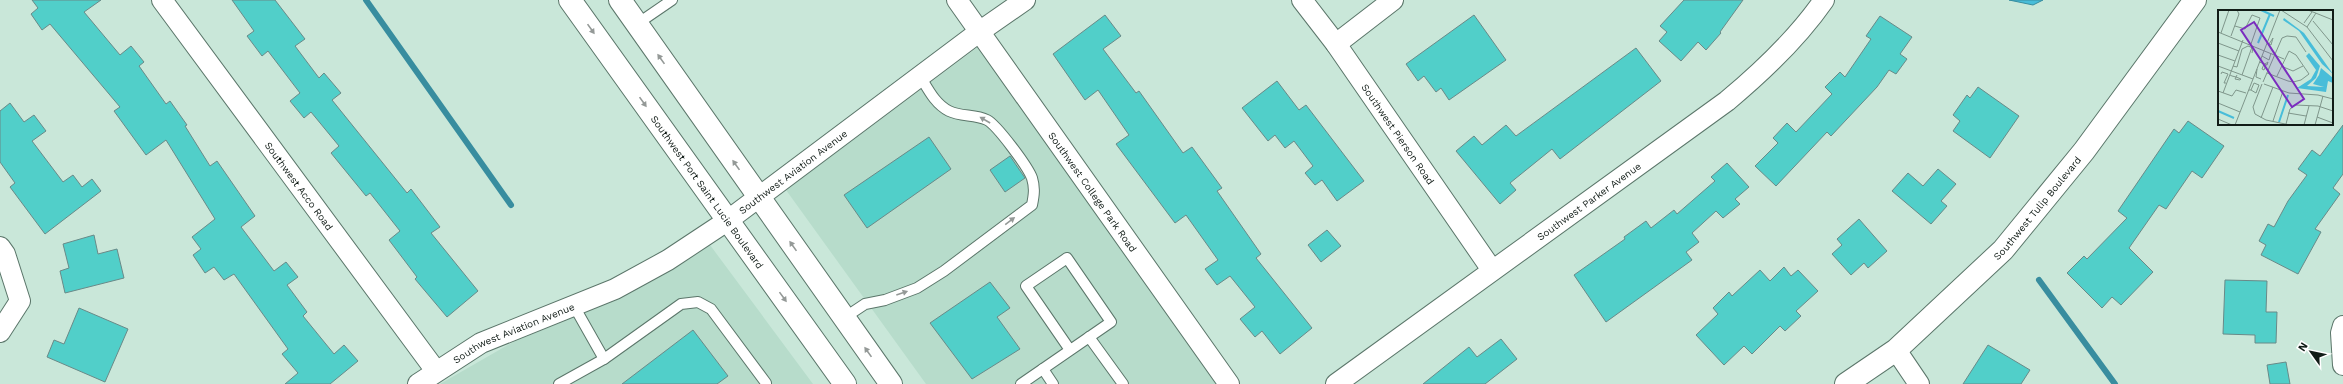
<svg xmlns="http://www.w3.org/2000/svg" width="2343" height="384" font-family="'Work Sans',sans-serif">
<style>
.built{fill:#b7dccb}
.water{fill:#48bdd9;stroke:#388d9f}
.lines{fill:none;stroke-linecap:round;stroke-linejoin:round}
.stream{stroke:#388d9f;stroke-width:6}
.building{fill:#51cfc9;stroke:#698a88}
.service-casing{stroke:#5b766a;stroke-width:12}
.minor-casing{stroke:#5b766a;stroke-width:22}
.tertiary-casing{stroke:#5b766a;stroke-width:24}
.primary-casing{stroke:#5b766a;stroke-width:24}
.service{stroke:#fff;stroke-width:10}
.minor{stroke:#fff;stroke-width:20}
.tertiary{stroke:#fff;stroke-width:22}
.primary{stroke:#fff;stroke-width:22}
.oneway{fill:#949997}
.labels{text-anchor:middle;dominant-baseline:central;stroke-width:3;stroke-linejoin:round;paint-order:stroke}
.street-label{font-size:10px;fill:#111c17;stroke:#fff}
.inset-river{fill:none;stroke:#48bdd9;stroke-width:2}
.inset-road{fill:none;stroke:#7f968b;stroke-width:1}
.view{fill:#7b2cbf;fill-opacity:0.15;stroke:#7b2cbf;stroke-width:2}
.inset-edge{fill:none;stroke:#111c17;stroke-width:2}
</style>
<rect width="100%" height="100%" fill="#c9e7d9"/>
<g class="built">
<path d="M978,47l238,337h-290l-140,-194z"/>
<path d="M710,245l103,139h-373l75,-43 106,-43 53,-29z"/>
</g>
<path class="water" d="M2009,0h34l-10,5z"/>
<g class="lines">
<g class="stream">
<path d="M366,0l145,205"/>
<path d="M2039,280l76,104"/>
</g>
</g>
<g class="building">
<path d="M32,0h69l-17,12 36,43 11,-9 13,16 -5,4 27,38 4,-3 17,24 -2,1 25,40 7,-5 38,55 -14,11 33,44 12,-9 12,15 -11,8 20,27 -4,4 31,38 10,-9 14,16 -28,23h-45l13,-11 -16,-19 6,-5 -54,-75 -10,6 -10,-13 -9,6 -12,-18 8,-6 -9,-12 23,-18 -49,-79 -20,15 -32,-44 6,-4 -70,-83 -8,6 -11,-16 7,-6z"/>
<path d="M232,0h43l30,39 -10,7 24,32 5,-5 17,20 -9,7 75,93 4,-4 29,38 -9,6 47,58 -31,26 -32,-38 2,-2 -28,-37 11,-9 -30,-38 -4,3 -35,-43 8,-7 -28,-34 -7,6 -14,-17 10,-8 -32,-42 -6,5 -15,-20 7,-5z"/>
<path d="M1684,0h59l-23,32 1,1 -15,17 -8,-8 -17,19 -22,-20 8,-9 -7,-6z"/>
<path d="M1105,15l16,21 -18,13 33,44 3,-2 44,62 9,-6 30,41 -5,3 44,63 -5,4 56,70 -32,26 -18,-23 -7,6 -15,-18 15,-12 -25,-31 -13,9 -12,-16 13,-9 -32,-45 -11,8 -59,-79 13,-9 -31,-45 -13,10 -32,-46z"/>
<path d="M1474,15l32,45 -57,40 -8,-12 -5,4 -12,-16 -6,5 -12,-17z"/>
<path d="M1880,16l32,21 -12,17 7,5 -11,15 -7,-4 -12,17 -46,49 -4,-4 -51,54 -21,-20 23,-23 -5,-5 14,-15 9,9 36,-38 -7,-7 15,-15 5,5 26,-38 -5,-3z"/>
<path d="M1636,48l25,33 -101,78 -8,-10 -42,34 6,7 -16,14 -44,-53 18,-15 8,9 24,-20 10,11z"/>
<path d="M1277,81l22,29 7,-5 58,76 -27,20 -15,-21 -7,5 -10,-12 8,-7 -19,-25 -9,7 -10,-13 -7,6 -26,-33z"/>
<path d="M1978,87l41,29 -29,42 -37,-27 7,-10 -7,-6 14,-20 3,3z"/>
<path d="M10,103l14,19 10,-7 12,16 -14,10 31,41 10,-7 9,12 10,-8 9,12 -56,43 -35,-47 5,-4 -15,-21v-51z"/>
<path d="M2188,121l36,25 -22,32 -10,-7 -26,38 -7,-4 -30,43 24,24 -32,33 -9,-8 -10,11 -35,-35 17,-17 3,3 40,-41 -9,-7 56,-82 5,4z"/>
<path d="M2343,125v49l-10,14 7,6 -25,35 6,3 -23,42 -37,-19 5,-10 -7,-4 9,-17 6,3 14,-26 19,-26 -9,-6 14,-19 8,6z"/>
<path d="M929,137l22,32 -84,59 -23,-33z"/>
<path d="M1010,156l15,22 -20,14 -15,-22z"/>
<path d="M1727,163l22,24 -14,12 5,5 -17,14 -7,-7 -24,22 7,9 -13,10 6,8 -86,62 -32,-47 51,-36 -1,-2 22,-16 5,7 23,-18 3,4 38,-33 -4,-4z"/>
<path d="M1938,169l18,15 -15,17 6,5 -16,18 -39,-33 16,-18 15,13z"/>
<path d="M1859,219l28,32 -19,17 -4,-5 -13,12 -19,-21 10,-9 -5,-6z"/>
<path d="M1327,230l14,16 -20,16 -13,-17z"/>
<path d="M94,235l4,19 19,-5 7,29 -59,15 -5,-22 9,-3 -6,-24z"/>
<path d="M1784,267l7,9 7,-6 20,21 -22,20 5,5 -16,15 -5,-5 -28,28 -8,-8 -20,19 -28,-30 22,-21 -5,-6 16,-16 3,4 28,-26 10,11z"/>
<path d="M2225,280l42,1 -1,31h11l-1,31h-21v-8l-32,-1z"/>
<path d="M990,282l20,26 -13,9 23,32 -48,30 -42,-56z"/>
<path d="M79,308l49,21 -23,53 -58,-25 7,-17 10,4z"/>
<path d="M693,330l35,46 -11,8h-95z"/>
<path d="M1501,339l16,20 -32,25h-62l46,-37 8,10z"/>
<path d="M1988,345l42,25 -9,14h-58z"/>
<path d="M2286,362l4,22h-20l-3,-19z"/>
</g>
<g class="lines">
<defs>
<g id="service">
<path d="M637,24l35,-24"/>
<path d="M574,306l30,53"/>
<path d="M844,318l21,-14 20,-4 32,-12 27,-17 88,-66c2,-10 3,-17 0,-27 -4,-11 -35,-53 -45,-58 -12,-6 -26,-3 -38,-9 -14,-7 -21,-22 -29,-35"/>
<path d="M1089,337l34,47"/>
<path d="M1043,369l10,15"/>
<path d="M559,384l45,-25 77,-55 17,-2 13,7 55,74"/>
<path d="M1021,384l90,-62 -44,-64 -41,28 44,64"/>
</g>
<g id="minor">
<path id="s1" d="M162,0l274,371"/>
<path id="s2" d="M957,0l272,384"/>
<path id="s3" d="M1302,0l34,44 156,226"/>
<path d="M1336,44l57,-44"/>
<path d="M0,247l5,7 15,47 -20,31"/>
<path d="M2343,326l-2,7 2,32"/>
<path d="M1896,350l23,34"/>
<path id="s4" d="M418,384l63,-41 134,-54 53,-29 59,-39 252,-189 46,-32"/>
<path id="s5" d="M1336,384l391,-283c36,-30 70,-62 97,-101"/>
</g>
<g id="tertiary">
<path id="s6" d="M1846,384l50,-34 107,-100 81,-99 111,-151"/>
</g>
<g id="primary">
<path id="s7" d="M570,0l275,384"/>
<path d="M620,0l271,384"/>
</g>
</defs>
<use href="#service" class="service-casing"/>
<use href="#minor" class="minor-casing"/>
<use href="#tertiary" class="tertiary-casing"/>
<use href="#primary" class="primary-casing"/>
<use href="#service" class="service"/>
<use href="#minor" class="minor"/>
<use href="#tertiary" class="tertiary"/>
<use href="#primary" class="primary"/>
</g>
<defs><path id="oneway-solid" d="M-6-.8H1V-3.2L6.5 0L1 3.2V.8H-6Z"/></defs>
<g class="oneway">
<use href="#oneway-solid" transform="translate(591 29) rotate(55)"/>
<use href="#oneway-solid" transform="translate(661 59) rotate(-125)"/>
<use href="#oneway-solid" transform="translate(643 102) rotate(55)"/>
<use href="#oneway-solid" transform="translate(985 120) rotate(-150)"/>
<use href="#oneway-solid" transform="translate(736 165) rotate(-125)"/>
<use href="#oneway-solid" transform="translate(1010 221) rotate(-37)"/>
<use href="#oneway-solid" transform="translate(793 246) rotate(-125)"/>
<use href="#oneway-solid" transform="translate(902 293) rotate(-19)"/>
<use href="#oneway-solid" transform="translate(783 297) rotate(54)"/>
<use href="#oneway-solid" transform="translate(868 352) rotate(-125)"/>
</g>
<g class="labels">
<g class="street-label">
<text stroke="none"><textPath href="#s3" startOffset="165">Southwest Pierson Road</textPath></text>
<text stroke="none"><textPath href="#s4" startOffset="433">Southwest Aviation Avenue</textPath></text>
<text stroke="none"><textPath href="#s1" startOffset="231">Southwest Acco Road</textPath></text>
<text stroke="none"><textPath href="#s7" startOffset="236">Southwest Port Saint Lucie Boulevard</textPath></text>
<text stroke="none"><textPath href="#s2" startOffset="235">Southwest College Park Road</textPath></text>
<text stroke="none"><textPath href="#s5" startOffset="312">Southwest Parker Avenue</textPath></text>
<text stroke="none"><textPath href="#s6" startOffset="261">Southwest Tulip Boulevard</textPath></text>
<text stroke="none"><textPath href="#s4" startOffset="109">Southwest Aviation Avenue</textPath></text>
</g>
</g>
<g transform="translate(2218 10)">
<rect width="115" height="115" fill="#c9e7d9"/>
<path d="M66,8l20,15 29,41 -11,-10 -23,-33 -16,-11zM91,43l11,13 -4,12 -9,8 17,1 -11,-3 6,-9 2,-7 12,10v5l-5,-2 -2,11 -29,-4 14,-9 5,-9 -10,-14z" fill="#48bdd9"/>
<path class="inset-river" d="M43,0l13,6M40,33l12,-29M0,101l16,7M61,112l9,-27"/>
<path class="inset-road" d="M63,0l26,17 26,34M90,0l25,10M95,11l20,24M86,13l8,-11M17,16l10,3 7,-14 8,3 -9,26M89,17l9,-14M0,22l66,27M3,23l8,-23M13,26l8,-22 -2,-4M0,33l21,8M49,33h1l1,1 2,1 2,-7 -4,6M0,45l17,6M44,46l7,4 2,-7M41,52l6,2 3,-2 -1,3 -2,-1M46,54l-2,5 2,1 2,-5M0,56l35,13M15,56l4,1 5,-18 6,-3 5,2 -1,5M63,56l12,5 10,-5M39,59l-1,8 5,2M49,63l21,8 5,1 8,-2 8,-6 -13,-19 -7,-4 -12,25M3,64l1,-2 6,2 -4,9h2M12,65l2,1 4,1 5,2 -1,1 -5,-1 2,-4M24,65l10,-28M45,72l19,-44 5,-2 9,1 10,15M44,74l-9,23 2,7 11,6 24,5M46,74l25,9 29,2 15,4M31,80h2l5,3 3,-8 -5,-2 -3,7M0,81l14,5 4,-6 10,3M5,83l20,-53M0,93l22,9M70,103l18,3M99,107l16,6M43,108l12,-31M0,109l14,6M55,111l10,-30M68,114l4,-15 5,-4 23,1 15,5M17,115l45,-115M86,115l5,-19M97,115l8,-29"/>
<path class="view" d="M36,12l50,77 -12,8 -51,-77z"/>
<rect width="115" height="115" class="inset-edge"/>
</g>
<g transform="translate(2311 352) rotate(303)" stroke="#ffffff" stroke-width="3" paint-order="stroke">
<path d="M0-3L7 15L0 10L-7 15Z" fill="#111c17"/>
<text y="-6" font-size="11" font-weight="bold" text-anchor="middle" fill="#111c17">N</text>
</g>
</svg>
